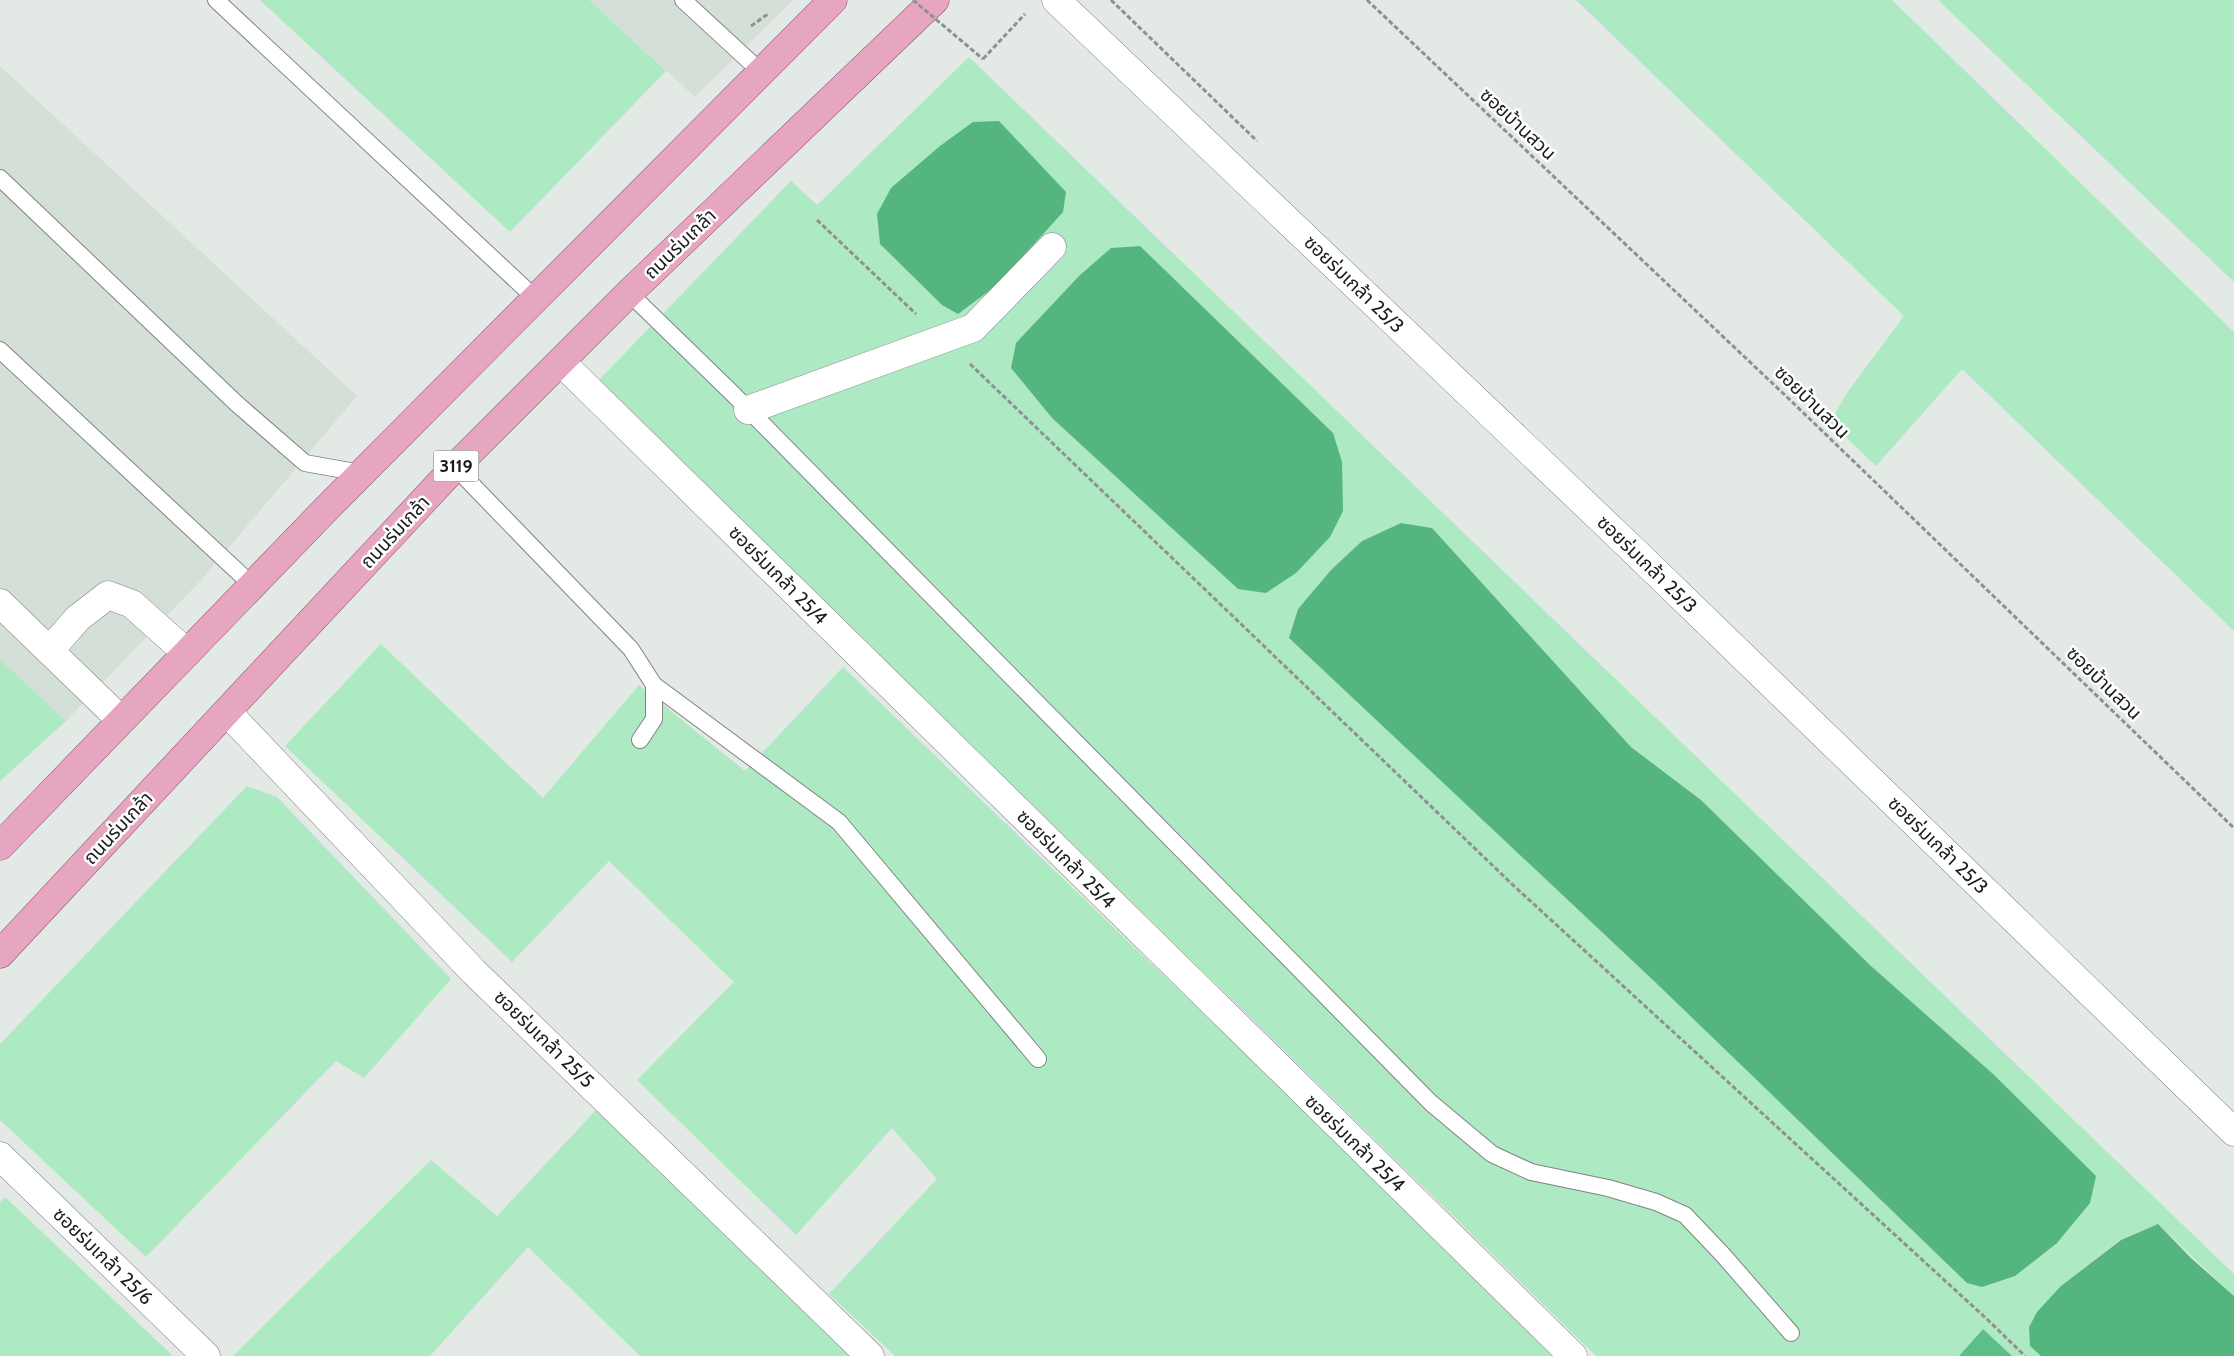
<svg xmlns="http://www.w3.org/2000/svg" width="2234" height="1356" font-family="Cabin,'Noto Sans Thai',sans-serif">
<style>
.built{fill:#d3dfd7}
.green{fill:#ade9c3;fill-rule:evenodd}
.forest{fill:#5dbf87}
.water{fill:#54b57e}
.lines{fill:none;stroke-linecap:round;stroke-linejoin:round}
.lane-casing{stroke:#7f8481;stroke-width:18}
.street-casing{stroke:#7f8481;stroke-width:29}
.primary-casing{stroke:#944f6e;stroke-width:29}
.path{stroke:#8e928f;stroke-width:3;stroke-dasharray:5 2.5;stroke-linecap:butt}
.lane{stroke:#fff;stroke-width:16}
.street{stroke:#fff;stroke-width:28}
.primary{stroke:#e6a6c2;stroke-width:28}
.path-bridge{stroke:#8e928f;stroke-width:3;stroke-dasharray:5 2.5;stroke-linecap:butt}
.labels{text-anchor:middle;dominant-baseline:central;stroke-width:5;stroke-linejoin:round;paint-order:stroke}
.shield{fill:#fff;stroke:#5f6160;stroke-width:1}
.shield-label{font-size:18px;font-weight:bold;fill:#1b1d1c}
.street-label{font-size:19px;fill:#1b1d1c;stroke:#fff}
</style>
<rect width="100%" height="100%" fill="#e3e9e5"/>
<g class="built">
<path d="M589,0h204l-98,97z"/>
<path d="M0,66l357,330 -153,181 -138,144 -66,-60z"/>
</g>
<g class="green">
<path d="M260,0h329l77,71 -156,161z"/>
<path d="M1576,0h316l342,332v299l-272,-262 -86,97 -46,-44 19,-32 55,-74z"/>
<path d="M1938,0h296v282z"/>
<path d="M969,57l1265,1217v22l-76,-72 -38,16 -59,46 -31,59 11,11h-29l-29,-27 -24,27h-363l-997,-976 192,-199 26,24zM880,244l117,41 -55,20zM1140,246l98,343 -186,-171 -41,-50 69,-93 31,-27zM1401,523l31,5 199,219 70,53 170,166 121,107 -10,214 -15,-4 -312,-301 -366,-344 9,-29 33,-39 31,-29z"/>
<path d="M381,644l162,154 96,-113 106,86 98,-104 447,430 263,259h-658l-66,-62 108,-115 -45,-51 -96,107 -159,-155 97,-98 -125,-121 -97,101 -227,-216z"/>
<path d="M0,660l66,61 -66,60z"/>
<path d="M247,786l30,11 174,182 -87,99 -28,-17 -190,196 -146,-137v-76z"/>
<path d="M596,1110l256,246h-212l-112,-109 -98,109h-197l198,-196 66,56z"/>
<path d="M5,1197l168,159h-173v-154z"/>
</g>
<path class="forest" d="M1983,1329l29,27h-53z"/>
<g class="water">
<path d="M999,121l67,71 -3,20 -66,73 -39,29 -16,-9 -62,-61 -3,-30 14,-26 49,-42 33,-24z"/>
<path d="M1140,246l193,187 9,29 1,49 -13,26 -34,36 -30,20 -28,-4 -186,-171 -41,-50 5,-25 64,-68 31,-27z"/>
<path d="M1401,523l31,5 199,219 70,53 170,166 121,107 104,103 -6,27 -33,40 -42,33 -33,11 -15,-4 -312,-301 -366,-344 9,-29 33,-39 31,-29z"/>
<path d="M2158,1224l33,34 43,38v60h-193l-11,-10 -1,-19 8,-15 24,-26 60,-46z"/>
</g>
<g class="lines">
<defs>
<g id="lane">
<path d="M216,0l319,298"/>
<path d="M683,0l77,71"/>
<path d="M0,178l237,226 68,59 56,10"/>
<path d="M629,293l104,101 698,709 61,51 39,18 77,16 48,14 29,13 38,40 68,78"/>
<path d="M0,350l253,236"/>
<path d="M455,467l176,182 23,36v34l-14,21"/>
<path d="M654,685l185,137 199,237"/>
</g>
<g id="street">
<path d="M1056,0l572,545 606,587"/>
<path d="M561,362l1012,994"/>
<path d="M748,410l225,-82 79,-81"/>
<path d="M0,603l121,117"/>
<path d="M50,650l28,-32 30,-23 24,9 55,49"/>
<path d="M227,712l247,260 396,384"/>
<path d="M0,1156l206,200"/>
</g>
<g id="primary">
<path d="M0,846l332,-343 501,-503"/>
<path d="M0,954l455,-487 174,-174 306,-293"/>
</g>
</defs>
<use href="#lane" class="lane-casing"/>
<use href="#street" class="street-casing"/>
<use href="#primary" class="primary-casing"/>
<g class="path">
<path d="M1111,0l146,141"/>
<path d="M1367,0l421,398 446,430"/>
<path d="M751,26l17,-12"/>
<path d="M983,59l42,-45"/>
<path d="M817,220l99,94"/>
<path d="M970,364l544,522 475,435 36,35"/>
</g>
<use href="#lane" class="lane"/>
<use href="#street" class="street"/>
<use href="#primary" class="primary"/>
<path class="path-bridge" d="M913,0l70,59"/>
</g>
<g class="labels">
<rect class="shield" x="433.5" y="450.5" width="45" height="31" rx="4"/>
<g class="shield-label">
<text x="456" y="466">3119</text>
</g>
<g class="street-label">
<text transform="translate(1518 124) rotate(43)">ซอยบ้านสวน</text>
<text transform="translate(680 244) rotate(-44)">ถนนร่มเกล้า</text>
<text transform="translate(1354 284) rotate(44)">ซอยร่มเกล้า 25/3</text>
<text transform="translate(1812 402) rotate(44)">ซอยบ้านสวน</text>
<text transform="translate(395 532) rotate(-47)">ถนนร่มเกล้า</text>
<text transform="translate(1647 564) rotate(44)">ซอยร่มเกล้า 25/3</text>
<text transform="translate(778 575) rotate(45)">ซอยร่มเกล้า 25/4</text>
<text transform="translate(2104 683) rotate(44)">ซอยบ้านสวน</text>
<text transform="translate(118 828) rotate(-47)">ถนนร่มเกล้า</text>
<text transform="translate(1938 845) rotate(44)">ซอยร่มเกล้า 25/3</text>
<text transform="translate(1066 859) rotate(45)">ซอยร่มเกล้า 25/4</text>
<text transform="translate(544 1039) rotate(44)">ซอยร่มเกล้า 25/5</text>
<text transform="translate(1355 1143) rotate(44)">ซอยร่มเกล้า 25/4</text>
<text transform="translate(103 1256) rotate(44)">ซอยร่มเกล้า 25/6</text>
</g>
</g>
</svg>
